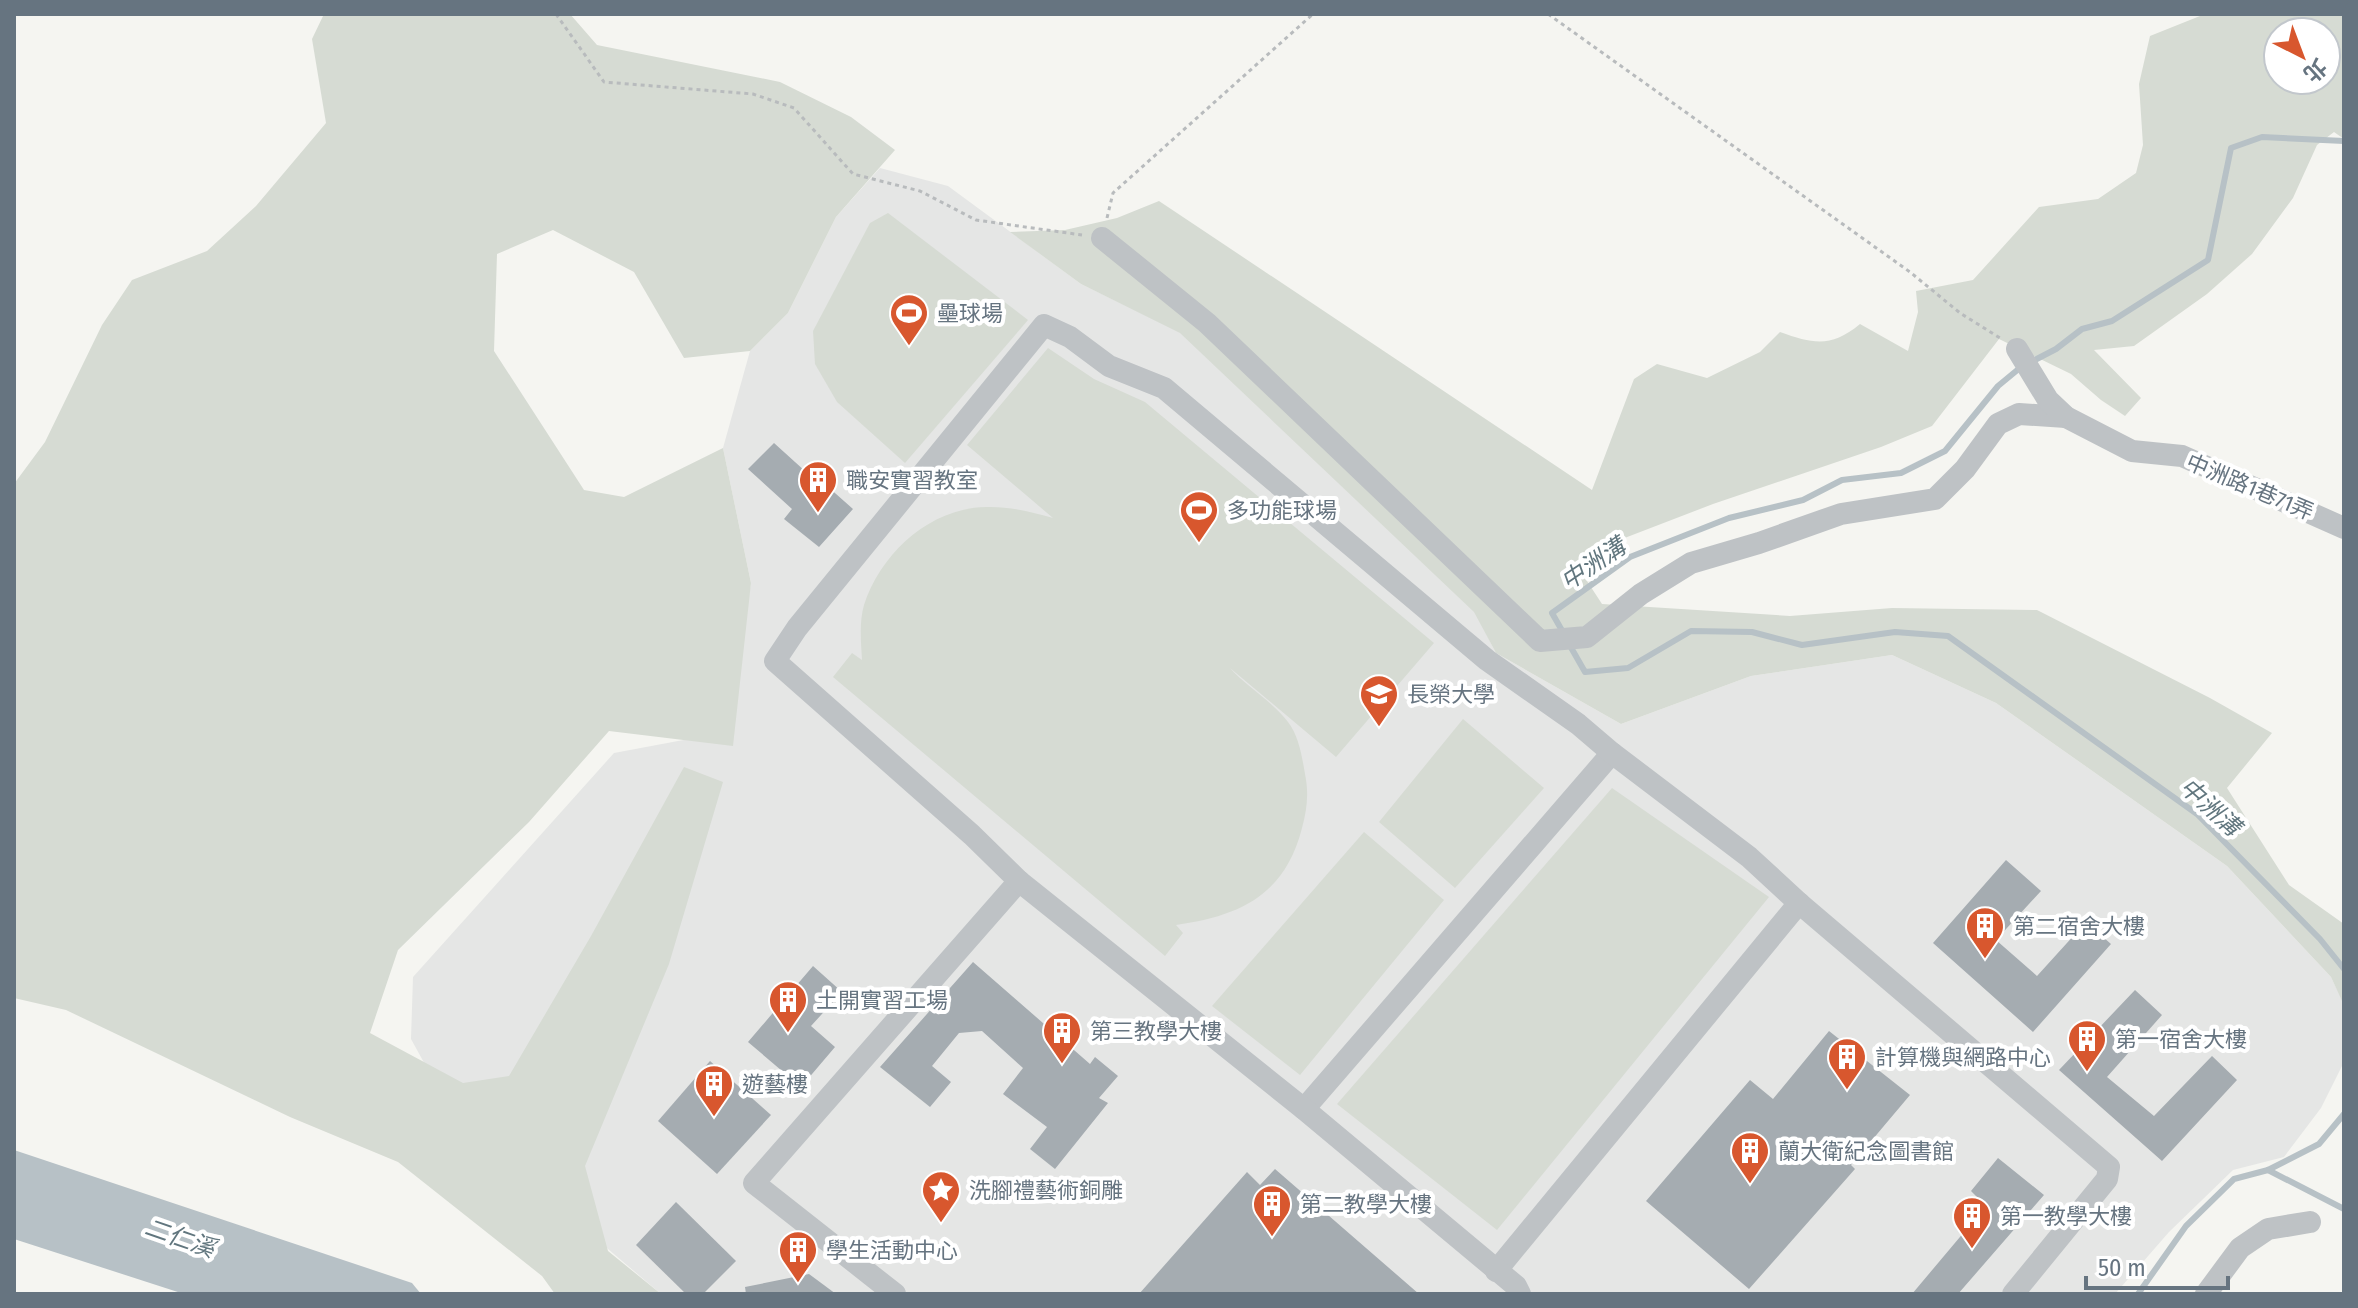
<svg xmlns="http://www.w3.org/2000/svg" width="2358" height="1308" font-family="'Fira Sans Condensed','Noto Sans TC',sans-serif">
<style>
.built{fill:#e5e6e5}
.green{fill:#d6dbd3;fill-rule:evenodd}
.water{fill:#b7c1c6}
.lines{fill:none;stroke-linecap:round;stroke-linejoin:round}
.stream{stroke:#b7c1c6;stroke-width:6}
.building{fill:#a5acb1}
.path{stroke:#b8bbbd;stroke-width:3;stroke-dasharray:4 4;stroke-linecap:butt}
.minor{stroke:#bec2c5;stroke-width:22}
.labels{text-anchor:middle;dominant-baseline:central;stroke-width:8;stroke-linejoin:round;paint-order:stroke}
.poi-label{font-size:22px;fill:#667480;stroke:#fff;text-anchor:start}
.street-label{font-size:22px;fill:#667480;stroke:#fff}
.water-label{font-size:24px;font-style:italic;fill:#61767e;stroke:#fff}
</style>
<rect width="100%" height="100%" fill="#f5f5f1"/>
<path class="built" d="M880,168l68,18 133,98 99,48 295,280 21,41 125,71 130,-48 141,-21 104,48 231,163 104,111 13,27v58l-23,46 -37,49 -51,13 -64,62 -54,62h-1454l-206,-175 -44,-80 2,-62 201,-224 112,-21 25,-149 -28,-135 27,-97 38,-38 48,-96z"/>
<g class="green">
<path d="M324,14h246l27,31 183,37 71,35 44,33 -59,67 -48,96 -38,38 -66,7 -50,-86 -81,-42 -56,24 -3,97 90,139 40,7 99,-49 28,135 -18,163 -124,-15 -80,91 -131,128 -28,83 93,50 46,-7 82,-140 93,-169 39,15 -54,182 -84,202 23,85 53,43h-106l-13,-18 -144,-114 -108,-45 -224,-107 -52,-12v-514l31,-42 57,-117 30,-45 75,-29 49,-45 70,-83 -14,-84z"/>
<path d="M2205,14h139v125l-10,-7 -17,13 -24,53 -41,56 -45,40 -73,52 -40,4 47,48 -16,18 -24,-16 -30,-26 -72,-35 -67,87 -51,21 -168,57 -104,40 -24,34 17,26 188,12 102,-8 145,2 173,88 62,35 -45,55 62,97 55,39 -2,77 -11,-24 -104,-111 -231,-163 -104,-48 -141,21 -130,48 -125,-71 -22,-41 -294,-279 -99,-49 -71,-52 55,-2 52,-12 42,-17 433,289 42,-111 23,-15 50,14 53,-26 20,-20c34,12 51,16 80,-8l48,27 10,-39 -2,-21 57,-11 66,-73 59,-8 38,-26 7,-28 -4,-61 11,-48zM2278,32h48v48h-48z"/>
<path d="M888,213l140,107 -123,143 -68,-61 -22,-38 -2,-33 57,-108z"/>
<path d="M1048,348l46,31 51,23 289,241 -98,114 -106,-89c17,19 42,33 58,54 11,14 14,35 17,52 4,19 2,36 -3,54 -17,67 -62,88 -126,97l7,8 -18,23 -332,-279 19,-24 10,7c-1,-18 -3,-38 2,-55 17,-52 66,-97 122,-98 22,-1 46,5 67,11l-86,-73z"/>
<path d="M1463,719l81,69 -89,100 -76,-66z"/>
<path d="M1612,788l157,109 -272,333 -160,-126z"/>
<path d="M1364,832l80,68 -144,175 -88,-69z"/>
</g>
<path class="water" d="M14,1150l398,133 9,11h-237l-170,-55z"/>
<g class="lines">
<g class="stream">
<path d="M2031,362l25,-13 26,-20 30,-8 96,-61 23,-112 31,-11 82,4"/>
<path d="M1564,634l-12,-21 78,-56 99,-39 74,-18 39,-20 59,-7 44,-22 53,-65 23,-19"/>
<path d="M1569,644l16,28 43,-4 63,-37 61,1 50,13 93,-13 53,4 249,178 123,125 24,30"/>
<path d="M2268,1170l76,39"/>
<path d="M2138,1294l48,-68 48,-47 34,-9 51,-26 25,-30"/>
</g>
</g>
<g class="building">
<path d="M774,443l42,38 2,-3 35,31 -34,38 -35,-28 8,-10 -44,-40z"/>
<path d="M2006,860l35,31 -45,49 41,36 49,-54 25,22 -78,88 -100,-89z"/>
<path d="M973,962l117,102 5,-7 23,19 -19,22 9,5 -53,66 -25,-20 17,-22 -44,-33 20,-26 -41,-37 -23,2 -27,33 19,16 -21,25 -50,-40z"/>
<path d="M813,966l29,26 -31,34 24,21 -34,40 -53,-45z"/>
<path d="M2135,990l27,25 -55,62 47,39 58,-60 25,24 -75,81 -103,-91z"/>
<path d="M1829,1031l81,64 -59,70 4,4 -106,120 -103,-88 104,-121 23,19z"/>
<path d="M710,1061l61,54 -54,59 -59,-53z"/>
<path d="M1998,1158l46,37 -86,99h-46l74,-88 -15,-15z"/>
<path d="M1275,1169l144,125h-280l108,-122 13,13z"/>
<path d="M676,1202l60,59 -33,33h-17l-50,-49z"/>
<path d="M809,1274l27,20h-90l-1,-7z"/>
</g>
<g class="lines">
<g class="path">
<path d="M556,14l48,68 149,12 41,14 59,66 67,17 56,29 106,15"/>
<path d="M1548,14l362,258 50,41 40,25"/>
<path d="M1107,218l6,-25 200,-179"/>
</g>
<g class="minor">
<path d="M1102,238l105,85 333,318 47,-4 54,-43 50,-31 68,-20 82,-29 94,-15 30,-30 33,-45 21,-10 47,3"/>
<path d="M2017,349l31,51 18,17 66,34 50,5 162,72"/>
<path d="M1304,1109l308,-356"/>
<path d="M1496,1271l303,-368"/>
<path d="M895,1294l-141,-111 265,-302"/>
<path d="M1520,1294l-4,-8 -212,-177 -285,-228 -47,-46 -197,-174 22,-33 247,-303 26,12 39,29 55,22 323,272 91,64 34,29 137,104 50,46 310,264 -2,12 -94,115"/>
<path d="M2206,1294l34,-46 28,-19 42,-7"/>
</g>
</g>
<defs>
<symbol id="stadium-pin" viewBox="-11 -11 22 30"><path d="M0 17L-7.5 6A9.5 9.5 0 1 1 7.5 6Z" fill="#d8572e" stroke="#fff"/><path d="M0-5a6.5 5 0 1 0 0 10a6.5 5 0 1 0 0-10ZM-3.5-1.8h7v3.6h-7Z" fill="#fff"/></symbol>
<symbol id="building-pin" viewBox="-11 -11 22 30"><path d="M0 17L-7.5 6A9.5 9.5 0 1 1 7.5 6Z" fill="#d8572e" stroke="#fff"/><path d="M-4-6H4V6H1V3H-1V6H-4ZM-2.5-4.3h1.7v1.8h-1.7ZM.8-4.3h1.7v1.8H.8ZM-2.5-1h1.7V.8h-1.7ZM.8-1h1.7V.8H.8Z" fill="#fff"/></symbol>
<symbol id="university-pin" viewBox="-11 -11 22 30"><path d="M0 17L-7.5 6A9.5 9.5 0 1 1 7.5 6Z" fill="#d8572e" stroke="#fff"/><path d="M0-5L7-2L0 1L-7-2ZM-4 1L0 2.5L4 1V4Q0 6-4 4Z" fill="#fff"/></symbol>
<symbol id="sight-pin" viewBox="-11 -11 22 30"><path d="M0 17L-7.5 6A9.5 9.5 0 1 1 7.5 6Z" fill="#d8572e" stroke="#fff"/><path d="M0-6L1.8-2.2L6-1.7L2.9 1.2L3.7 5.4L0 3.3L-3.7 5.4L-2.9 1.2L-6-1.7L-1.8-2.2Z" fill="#fff"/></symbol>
</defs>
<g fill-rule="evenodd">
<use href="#stadium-pin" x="887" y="291" width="44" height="60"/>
<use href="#building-pin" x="796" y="458" width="44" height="60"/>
<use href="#stadium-pin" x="1177" y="488" width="44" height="60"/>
<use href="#university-pin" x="1357" y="672" width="44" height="60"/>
<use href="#building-pin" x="1963" y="904" width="44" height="60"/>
<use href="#building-pin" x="766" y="978" width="44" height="60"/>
<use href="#building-pin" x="1040" y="1009" width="44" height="60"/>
<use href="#building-pin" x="2065" y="1017" width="44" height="60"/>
<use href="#building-pin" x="1825" y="1035" width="44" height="60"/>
<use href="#building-pin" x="692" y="1062" width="44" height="60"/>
<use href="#building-pin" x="1728" y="1129" width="44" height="60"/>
<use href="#sight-pin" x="919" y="1168" width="44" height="60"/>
<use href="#building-pin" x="1250" y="1182" width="44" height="60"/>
<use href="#building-pin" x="1950" y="1194" width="44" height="60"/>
<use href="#building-pin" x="776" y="1228" width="44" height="60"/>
</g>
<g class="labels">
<g class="poi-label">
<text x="937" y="313">壘球場</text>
<text x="846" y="480">職安實習教室</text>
<text x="1227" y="510">多功能球場</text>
<text x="1407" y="694">長榮大學</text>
<text x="2013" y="926">第二宿舍大樓</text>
<text x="816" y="1000">土開實習工場</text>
<text x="1090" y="1031">第三教學大樓</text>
<text x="2115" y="1039">第一宿舍大樓</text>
<text x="1875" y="1057">計算機與網路中心</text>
<text x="742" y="1084">遊藝樓</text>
<text x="1778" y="1151">蘭大衛紀念圖書館</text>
<text x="969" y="1190">洗腳禮藝術銅雕</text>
<text x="1300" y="1204">第二教學大樓</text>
<text x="2000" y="1216">第一教學大樓</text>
<text x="826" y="1250">學生活動中心</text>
</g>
<g class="street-label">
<text transform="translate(2250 487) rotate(23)">中洲路1巷71弄</text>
</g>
<g class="water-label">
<text transform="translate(1593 564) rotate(-34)">中洲溝</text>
<text transform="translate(2210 807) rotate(42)">中洲溝</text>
<text transform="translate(180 1238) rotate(19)">二仁溪</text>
</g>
</g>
<rect width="2358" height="1308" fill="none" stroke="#667480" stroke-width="32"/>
<g transform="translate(2302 56) rotate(138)"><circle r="38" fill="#ffffff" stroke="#c2c7cc" stroke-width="2"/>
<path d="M0-6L14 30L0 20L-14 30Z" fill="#d8572e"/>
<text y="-12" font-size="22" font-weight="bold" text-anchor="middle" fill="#667480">北</text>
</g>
<path d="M2086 1276v12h142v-12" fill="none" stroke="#667480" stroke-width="4"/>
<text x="2098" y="1276" font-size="24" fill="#667480" stroke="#ffffff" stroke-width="6" paint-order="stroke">50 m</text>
</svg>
